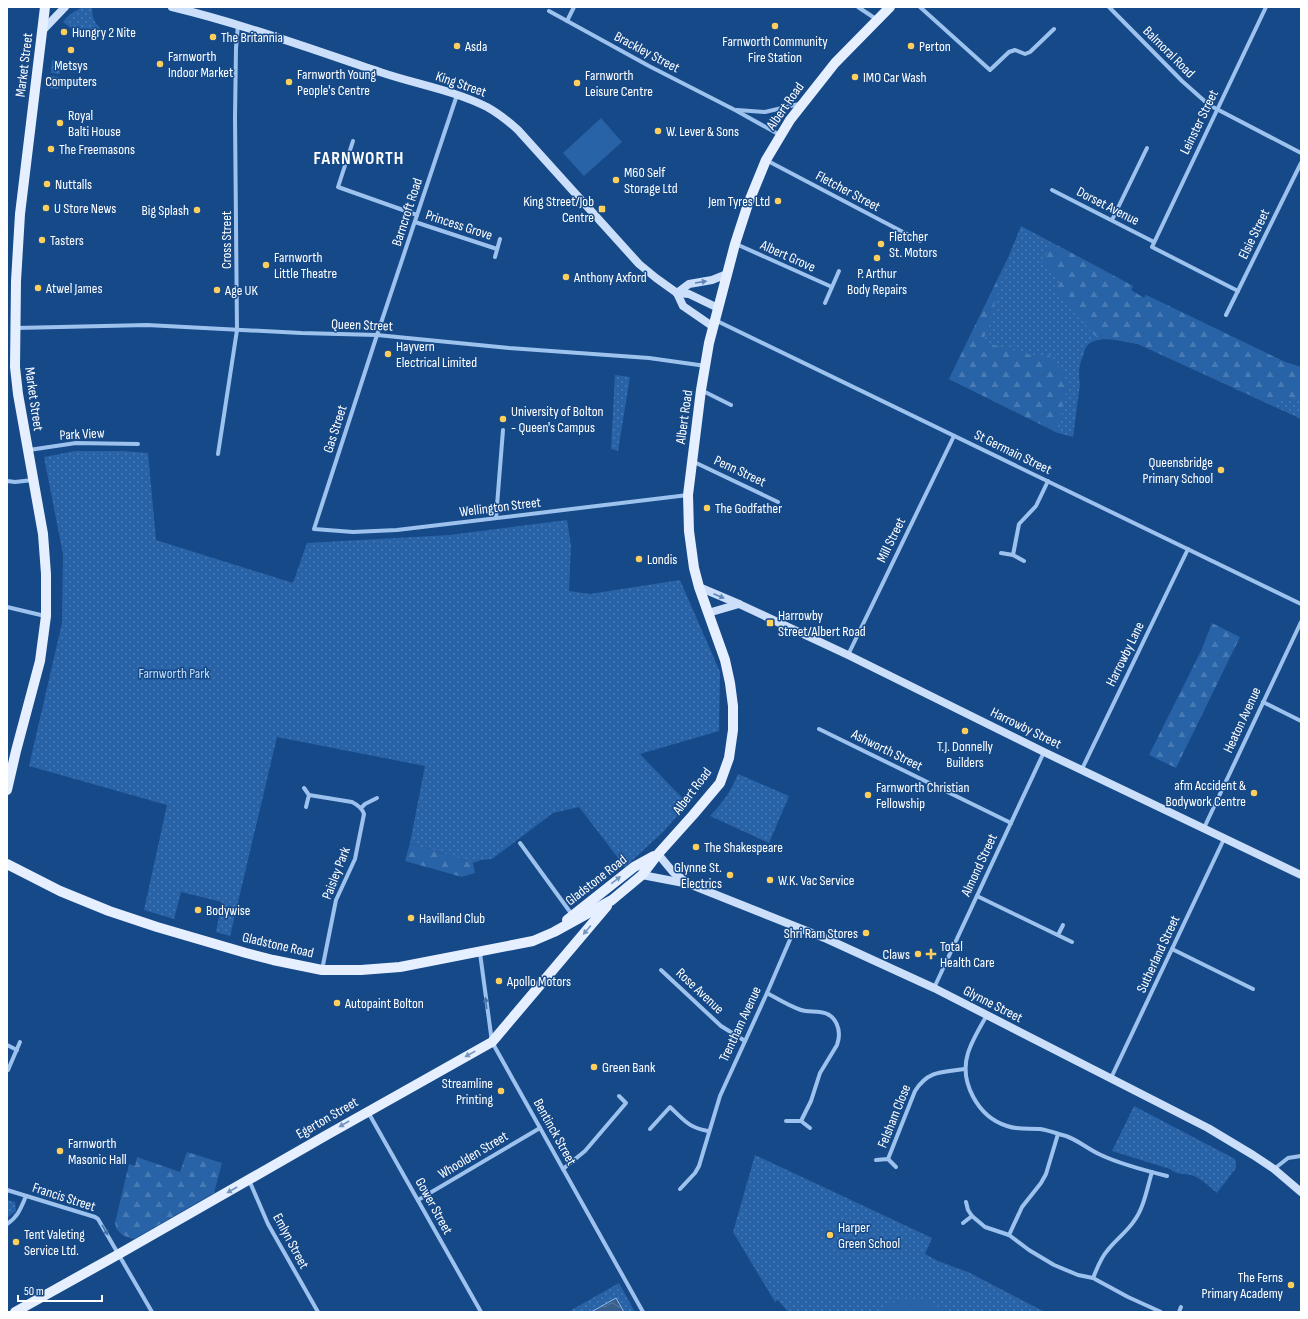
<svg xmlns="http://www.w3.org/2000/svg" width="1308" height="1319" font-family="'Sofia Sans Condensed',sans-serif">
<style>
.grass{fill:url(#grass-dots)}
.forest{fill:url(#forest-firs)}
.garden{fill:url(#garden-furrows)}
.pitch{fill:#2862a7}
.water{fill:url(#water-waves);stroke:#8fbdf1}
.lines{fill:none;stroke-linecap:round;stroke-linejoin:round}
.street{stroke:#9dc2ee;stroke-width:4}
.secondary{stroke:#cbdffa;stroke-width:8}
.primary{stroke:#e5efff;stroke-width:10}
.oneway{fill:#5e85b6}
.oneway2{fill:#7394be}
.oneway3{fill:#4573ac}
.poi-dot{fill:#ffcf5b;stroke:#164988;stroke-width:1.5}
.labels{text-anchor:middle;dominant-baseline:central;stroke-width:3;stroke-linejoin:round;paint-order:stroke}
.poi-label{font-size:14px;fill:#fff;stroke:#164988;text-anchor:start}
.street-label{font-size:14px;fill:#fff;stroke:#164988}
.park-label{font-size:14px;fill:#c3ddfa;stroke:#164988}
.district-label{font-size:18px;font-weight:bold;letter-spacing:1px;fill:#fff;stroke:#164988}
</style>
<defs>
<pattern id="grass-dots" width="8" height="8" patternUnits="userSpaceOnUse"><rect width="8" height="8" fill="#2862a7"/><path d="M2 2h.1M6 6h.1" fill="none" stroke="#487ab4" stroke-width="1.8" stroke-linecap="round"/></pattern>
<pattern id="forest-firs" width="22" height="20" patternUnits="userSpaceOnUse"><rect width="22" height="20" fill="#2862a7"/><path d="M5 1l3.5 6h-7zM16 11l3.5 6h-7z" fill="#487ab4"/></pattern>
<pattern id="garden-furrows" width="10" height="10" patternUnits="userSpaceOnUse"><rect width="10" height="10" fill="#2862a7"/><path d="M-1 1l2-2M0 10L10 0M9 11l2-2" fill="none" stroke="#487ab4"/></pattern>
<pattern id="water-waves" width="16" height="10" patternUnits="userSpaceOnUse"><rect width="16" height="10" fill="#395f8e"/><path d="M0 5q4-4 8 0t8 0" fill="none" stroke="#57779f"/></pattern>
</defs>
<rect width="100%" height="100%" fill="#164988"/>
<g class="grass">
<path d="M84,7h8c0,9 2,16 9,22l-4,3 -26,-4 -8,-6c5,-7 12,-12 21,-15z"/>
<path d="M1021,226l112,60 -2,4 13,8 2,-3 139,67 16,5v52l-163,-75c-14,-2 -42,-11 -52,3 -1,2 -2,6 -3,9 -4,9 -5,18 -3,28l-7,53 -15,-4 -109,-54 59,-121z"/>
<path d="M615,375l15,2 -12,74 -7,-2z"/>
<path d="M75,451h47l26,2 8,87 137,43 14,-40 143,-8 117,-15 4,26 -2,45 21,3 90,-14 40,92 -1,59 -79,23 48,50 -25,28 -38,35 -46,-60 -26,6 -61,46 -11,1 -8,3 -63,-20 15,-77 -148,-29 -47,199 -14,-4 6,-30 -41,-10 -7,27 -30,-9 23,-105 -138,-39 33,-143 1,-69 -19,-97z"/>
<path d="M738,774l51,22 -20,47 -59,-27c13,-14 20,-23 28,-42z"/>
<path d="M1134,1106l101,53 1,5v4l-19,25c-8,-7 -16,-15 -26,-18 -9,-2 -12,1 -21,-6l-58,-18z"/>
<path d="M755,1155l177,83 -7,16 13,7 30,11 77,40h-257l-10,-12 -3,2 -42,-70z"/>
<path d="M7,1200l8,2 1,9 -9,7z"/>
<path d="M619,1283l16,29h-11l-8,-14 -25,14h-23z"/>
</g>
<g class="forest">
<path d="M1053,243l80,43 -2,4 13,8 2,-3 139,67 16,5v30l-21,3 -5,6 -137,-62 -26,-5h-14l-44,-49 6,-7 -2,-8 -17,-12z"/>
<path d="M1008,258l-25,84 59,16 7,-3 12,14 7,14 -10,50 -109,-54z"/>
<path d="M1212,623l28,14 -64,131 -27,-13 52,-104z"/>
<path d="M410,843l63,20 2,10 -13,4 -57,-16z"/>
<path d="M187,1152l35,11 -8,30 -80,46c-9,-2 -18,-6 -19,-16l14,-59 6,2 2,-9 43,15z"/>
</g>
<g class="garden">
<path d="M52,60h9l-1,14 -9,-1z"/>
<path d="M50,76l9,1 -1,12 -9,-1z"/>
</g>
<g class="pitch">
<path d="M601,118l21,24 -38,34 -21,-23z"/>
<path d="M905,1299c15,-1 29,3 40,13h-24l-14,-2 -7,2h-23l14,-9z"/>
</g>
<path class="water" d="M616,1298l8,14h-33z"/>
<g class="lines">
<g class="street">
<path d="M858,7l18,12"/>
<path d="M920,7l70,63 19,-18 6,-2 10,4 5,-2 24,-23"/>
<path d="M1109,7l73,74 27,24 92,48"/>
<path d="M549,11l100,55 86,44 45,25"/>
<path d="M567,21l7,-14"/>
<path d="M457,95l-80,240 -63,194 39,3 44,-2 291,-35"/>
<path d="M737,110l28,2 34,-8"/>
<path d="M353,141l-15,46 79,28"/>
<path d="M766,160l154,81"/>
<path d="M1052,190l102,52"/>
<path d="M1112,220l35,-72"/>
<path d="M415,222l82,27"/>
<path d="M736,244l96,43"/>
<path d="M495,257l5,-18"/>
<path d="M1238,291l-86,-44 114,-240"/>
<path d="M825,303l14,-32"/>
<path d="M1226,315l75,-152"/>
<path d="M715,320l586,284"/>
<path d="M16,328l131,-3 154,8 76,2 132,13 140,10 57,8"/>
<path d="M701,390l30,15"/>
<path d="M29,450l47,-7 62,1"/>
<path d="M218,454l19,-124 -2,-213 1,-69 2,-23"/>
<path d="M692,461l86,41"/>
<path d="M7,481l8,1 18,-2"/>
<path d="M496,518l7,-88"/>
<path d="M1001,553l12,2 11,6"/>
<path d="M1013,555l6,-31 17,-18 12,-25"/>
<path d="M7,607l38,9"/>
<path d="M848,655l106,-219"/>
<path d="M1263,702l38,19"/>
<path d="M819,729l192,94"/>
<path d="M1082,769l106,-220"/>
<path d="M304,788l5,7 -3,12"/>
<path d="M309,795l43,7c6,3 10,6 12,12l-9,45 -19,41 -14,70"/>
<path d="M361,808l4,-4 12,-6"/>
<path d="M1204,828l97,-206"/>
<path d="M520,843l53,73"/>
<path d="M977,896l95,46"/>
<path d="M1058,935l5,-10"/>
<path d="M1172,949l81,40"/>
<path d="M480,953l12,89 151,270"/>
<path d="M661,970l60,56 24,15"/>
<path d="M934,988l110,-236"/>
<path d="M767,993c11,6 22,13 34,17 6,2 13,1 19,2 17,2 22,19 17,33l-17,28 -9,28 -10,20"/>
<path d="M987,1015c-7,12 -15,25 -19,38 -9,29 10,64 39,73 11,4 22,2 33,3 8,1 18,5 26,7 12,4 23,14 35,19 19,9 46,16 66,21"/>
<path d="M7,1045l10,5"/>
<path d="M8,1070l12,-28"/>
<path d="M1111,1078l113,-239"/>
<path d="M368,1112l113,200"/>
<path d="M786,1121h15l9,7"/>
<path d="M650,1129l20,-22c14,13 19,21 38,24"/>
<path d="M888,1159l27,-68c13,-21 28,-19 50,-22"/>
<path d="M876,1160l12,-1 8,8"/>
<path d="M563,1169l22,-18 41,-48 -7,-7"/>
<path d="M1274,1169l14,-11 13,-2"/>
<path d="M249,1180l19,44 50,88"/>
<path d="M680,1189l15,-16 4,-7 21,-70 47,-103 28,-65"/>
<path d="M7,1190l88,27 3,2 54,93"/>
<path d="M418,1200l122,-72"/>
<path d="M966,1202l2,8 4,6 13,11 24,8 20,15 25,15 24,10 15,3 35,19 33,15"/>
<path d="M963,1223l9,-7"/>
<path d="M7,1224c11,-7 14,-16 19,-28"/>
<path d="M1009,1235l13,-28 19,-24 5,-9 12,-40"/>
<path d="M1093,1278c4,-9 7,-19 14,-27 8,-11 19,-18 27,-30 10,-13 13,-33 18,-49"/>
<path d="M1179,1312l2,-5"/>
</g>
<g class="secondary">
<path d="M172,7c71,17 139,42 208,65 35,12 73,18 107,35 11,6 21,14 31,23l121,134 17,14 21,15 6,13 29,20"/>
<path d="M43,30l22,-23"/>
<path d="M677,293l12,-9 23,-4 15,-6"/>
<path d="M677,293l12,1 29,14"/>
<path d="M699,587l40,17 109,51 196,97 257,123"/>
<path d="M708,613l31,-9"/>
<path d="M658,854l15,18 16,12"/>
<path d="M642,875l47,9 138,55 107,49 274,140 45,27 21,14 27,23"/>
</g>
<g class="primary">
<path d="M7,790l9,-39 24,-90 6,-45v-42l-3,-40 -25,-140 -3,-27 1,-86 4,-67 25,-207"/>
<path d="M7,864l53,27 49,20 48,16 89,26 27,7 49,10h39l39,-3 133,-26 21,-9 58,-32 30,-25 16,-21 35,-39 27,-32 9,-25 4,-28v-24l-3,-23 -5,-23 -26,-73 -5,-19 -5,-37 -1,-36 13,-105 8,-47 26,-99 13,-40 18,-44 24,-40 45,-57 55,-56"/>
<path d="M567,920l67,-53 20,-11"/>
<path d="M15,1312l104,-58 206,-118 167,-94 115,-136"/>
</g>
</g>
<defs><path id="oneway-solid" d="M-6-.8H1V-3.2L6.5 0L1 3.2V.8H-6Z"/></defs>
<g class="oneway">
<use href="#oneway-solid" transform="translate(701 282) rotate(-9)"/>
<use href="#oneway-solid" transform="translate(719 596) rotate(23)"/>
</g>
<g class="oneway2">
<use href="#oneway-solid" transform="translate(616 880) rotate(-38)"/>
<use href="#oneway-solid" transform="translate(587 930) rotate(130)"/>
<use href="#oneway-solid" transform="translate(470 1054) rotate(151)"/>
<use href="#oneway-solid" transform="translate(344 1124) rotate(150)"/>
<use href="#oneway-solid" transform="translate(232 1190) rotate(150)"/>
</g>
<g class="oneway3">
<use href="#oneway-solid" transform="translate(486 1003) rotate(-97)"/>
<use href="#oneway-solid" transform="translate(105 1230) rotate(60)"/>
</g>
<g class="poi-dot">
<circle cx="775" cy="26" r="4"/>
<circle cx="64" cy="32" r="4"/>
<circle cx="213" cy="37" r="4"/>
<circle cx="457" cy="46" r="4"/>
<circle cx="911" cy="46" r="4"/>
<circle cx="71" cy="50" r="4"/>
<circle cx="160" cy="64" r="4"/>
<circle cx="855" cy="77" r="4"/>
<circle cx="289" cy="82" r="4"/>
<circle cx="577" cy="83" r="4"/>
<circle cx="60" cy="123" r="4"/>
<circle cx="658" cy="131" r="4"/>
<circle cx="51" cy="149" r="4"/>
<circle cx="616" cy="180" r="4"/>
<circle cx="47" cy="184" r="4"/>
<circle cx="778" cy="201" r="4"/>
<circle cx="46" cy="208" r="4"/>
<rect x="598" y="205" width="8" height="8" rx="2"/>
<circle cx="197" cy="210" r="4"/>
<circle cx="42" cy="240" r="4"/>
<circle cx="881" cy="244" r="4"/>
<circle cx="877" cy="258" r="4"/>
<circle cx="266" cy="265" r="4"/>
<circle cx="566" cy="277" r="4"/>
<circle cx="38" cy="288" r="4"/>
<circle cx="217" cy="290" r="4"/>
<circle cx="388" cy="354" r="4"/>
<circle cx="503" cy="419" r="4"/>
<circle cx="1221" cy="470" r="4"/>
<circle cx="707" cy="508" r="4"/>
<circle cx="639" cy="559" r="4"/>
<rect x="766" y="619" width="8" height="8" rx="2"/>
<circle cx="965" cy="731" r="4"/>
<circle cx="1254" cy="793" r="4"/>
<circle cx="868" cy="795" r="4"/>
<circle cx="696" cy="847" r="4"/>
<circle cx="730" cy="875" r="4"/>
<circle cx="770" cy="880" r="4"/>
<circle cx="198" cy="910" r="4"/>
<circle cx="411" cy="918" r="4"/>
<circle cx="866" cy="933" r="4"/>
<circle cx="918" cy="954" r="4"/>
<path d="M929 948h4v4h4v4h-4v4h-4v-4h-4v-4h4z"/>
<circle cx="499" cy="981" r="4"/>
<circle cx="337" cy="1003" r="4"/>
<circle cx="594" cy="1067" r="4"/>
<circle cx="501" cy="1091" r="4"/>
<circle cx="60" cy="1151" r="4"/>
<circle cx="830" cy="1235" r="4"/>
<circle cx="16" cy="1242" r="4"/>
<circle cx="1291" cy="1285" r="4"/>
</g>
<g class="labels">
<g class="poi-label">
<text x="72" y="32">Hungry 2 Nite</text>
<text x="221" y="37">The Britannia</text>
<text x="775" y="41" text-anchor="middle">Farnworth Community<tspan x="775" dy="16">Fire Station</tspan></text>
<text x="465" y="46">Asda</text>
<text x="919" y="46">Perton</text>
<text x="168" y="56">Farnworth<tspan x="168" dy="16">Indoor Market</tspan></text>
<text x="71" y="65" text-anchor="middle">Metsys<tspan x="71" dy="16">Computers</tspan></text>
<text x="297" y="74">Farnworth Young<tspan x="297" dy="16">People's Centre</tspan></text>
<text x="585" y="75">Farnworth<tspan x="585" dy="16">Leisure Centre</tspan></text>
<text x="863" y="77">IMO Car Wash</text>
<text x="68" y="115">Royal<tspan x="68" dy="16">Balti House</tspan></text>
<text x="666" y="131">W. Lever &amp; Sons</text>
<text x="59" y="149">The Freemasons</text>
<text x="624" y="172">M60 Self<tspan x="624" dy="16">Storage Ltd</tspan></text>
<text x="55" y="184">Nuttalls</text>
<text x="594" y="201" text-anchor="end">King Street/Job<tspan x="594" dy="16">Centre</tspan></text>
<text x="770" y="201" text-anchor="end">Jem Tyres Ltd</text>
<text x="54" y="208">U Store News</text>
<text x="189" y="210" text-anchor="end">Big Splash</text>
<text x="889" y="236">Fletcher<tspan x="889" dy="16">St. Motors</tspan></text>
<text x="50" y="240">Tasters</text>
<text x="274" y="257">Farnworth<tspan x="274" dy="16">Little Theatre</tspan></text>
<text x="877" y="273" text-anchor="middle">P. Arthur<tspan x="877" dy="16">Body Repairs</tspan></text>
<text x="574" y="277">Anthony Axford</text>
<text x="46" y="288">Atwel James</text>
<text x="225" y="290">Age UK</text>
<text x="396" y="346">Hayvern<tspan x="396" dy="16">Electrical Limited</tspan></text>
<text x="511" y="411">University of Bolton<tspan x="511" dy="16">- Queen's Campus</tspan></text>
<text x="1213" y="462" text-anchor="end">Queensbridge<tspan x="1213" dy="16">Primary School</tspan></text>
<text x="715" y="508">The Godfather</text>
<text x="647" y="559">Londis</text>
<text x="778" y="615">Harrowby<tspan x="778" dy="16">Street/Albert Road</tspan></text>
<text x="965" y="746" text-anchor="middle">T.J. Donnelly<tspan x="965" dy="16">Builders</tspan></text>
<text x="1246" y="785" text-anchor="end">afm Accident &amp;<tspan x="1246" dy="16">Bodywork Centre</tspan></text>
<text x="876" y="787">Farnworth Christian<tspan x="876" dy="16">Fellowship</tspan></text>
<text x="704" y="847">The Shakespeare</text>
<text x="722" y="867" text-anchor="end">Glynne St.<tspan x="722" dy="16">Electrics</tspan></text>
<text x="778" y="880">W.K. Vac Service</text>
<text x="206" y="910">Bodywise</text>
<text x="419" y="918">Havilland Club</text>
<text x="858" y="933" text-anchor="end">Shri Ram Stores</text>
<text x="940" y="946">Total<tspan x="940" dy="16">Health Care</tspan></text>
<text x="910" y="954" text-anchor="end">Claws</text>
<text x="507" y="981">Apollo Motors</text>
<text x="345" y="1003">Autopaint Bolton</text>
<text x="602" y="1067">Green Bank</text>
<text x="493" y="1083" text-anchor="end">Streamline<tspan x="493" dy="16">Printing</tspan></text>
<text x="68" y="1143">Farnworth<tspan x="68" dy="16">Masonic Hall</tspan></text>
<text x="838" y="1227">Harper<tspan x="838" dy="16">Green School</tspan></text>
<text x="24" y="1234">Tent Valeting<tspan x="24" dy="16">Service Ltd.</tspan></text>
<text x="1283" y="1277" text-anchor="end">The Ferns<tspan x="1283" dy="16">Primary Academy</tspan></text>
</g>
<g class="street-label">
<text transform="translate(647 52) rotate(28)">Brackley Street</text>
<text transform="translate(1169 52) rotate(45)">Balmoral Road</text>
<text transform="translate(24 65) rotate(-83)">Market Street</text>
<text transform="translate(461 84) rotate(19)">King Street</text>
<text transform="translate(785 106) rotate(-55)">Albert Road</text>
<text transform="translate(1199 122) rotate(-64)">Leinster Street</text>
<text transform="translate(848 191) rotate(28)">Fletcher Street</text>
<text transform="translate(1108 206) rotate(27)">Dorset Avenue</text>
<text transform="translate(407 212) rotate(-72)">Barncroft Road</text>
<text transform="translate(459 225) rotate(18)">Princess Grove</text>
<text transform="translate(1254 234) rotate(-64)">Elsie Street</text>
<text transform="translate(226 240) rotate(-90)">Cross Street</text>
<text transform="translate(788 256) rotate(24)">Albert Grove</text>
<text transform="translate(362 325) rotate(2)">Queen Street</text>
<text transform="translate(34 399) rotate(82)">Market Street</text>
<text transform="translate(684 417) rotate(-82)">Albert Road</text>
<text transform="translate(335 429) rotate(-72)">Gas Street</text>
<text transform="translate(82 434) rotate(-3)">Park View</text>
<text transform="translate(1013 452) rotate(26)">St Germain Street</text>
<text transform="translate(740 471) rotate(25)">Penn Street</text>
<text transform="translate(500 507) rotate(-7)">Wellington Street</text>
<text transform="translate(891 540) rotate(-64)">Mill Street</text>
<text transform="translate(1125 654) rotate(-64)">Harrowby Lane</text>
<text transform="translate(1242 720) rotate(-65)">Heaton Avenue</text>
<text transform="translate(1026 728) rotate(26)">Harrowby Street</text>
<text transform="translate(887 750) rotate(26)">Ashworth Street</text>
<text transform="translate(692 791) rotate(-53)">Albert Road</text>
<text transform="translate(979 865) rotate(-65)">Almond Street</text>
<text transform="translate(336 873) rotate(-69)">Paisley Park</text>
<text transform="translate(596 880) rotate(-38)">Gladstone Road</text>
<text transform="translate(278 945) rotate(13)">Gladstone Road</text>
<text transform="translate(1158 954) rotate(-65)">Sutherland Street</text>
<text transform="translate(700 991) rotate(43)">Rose Avenue</text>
<text transform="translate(993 1004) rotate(27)">Glynne Street</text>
<text transform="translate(740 1024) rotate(-65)">Trentham Avenue</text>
<text transform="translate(894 1116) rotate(-68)">Felsham Close</text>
<text transform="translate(327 1118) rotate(-30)">Egerton Street</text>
<text transform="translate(555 1132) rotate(61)">Bentinck Street</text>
<text transform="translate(473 1155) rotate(-31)">Whoolden Street</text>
<text transform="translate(64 1197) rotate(18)">Francis Street</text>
<text transform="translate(434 1206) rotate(61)">Gower Street</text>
<text transform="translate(291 1241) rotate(62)">Emlyn Street</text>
</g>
<g class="park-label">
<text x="174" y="673">Farnworth Park</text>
</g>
<g class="district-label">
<text x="359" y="158">FARNWORTH</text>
</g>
</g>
<rect width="1308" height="1319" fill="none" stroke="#ffffff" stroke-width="16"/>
<path d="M18 1295v6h84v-6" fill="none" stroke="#ffffff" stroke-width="2"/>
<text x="24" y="1295" font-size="12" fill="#ffffff" stroke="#164988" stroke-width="3" paint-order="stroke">50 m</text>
</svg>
